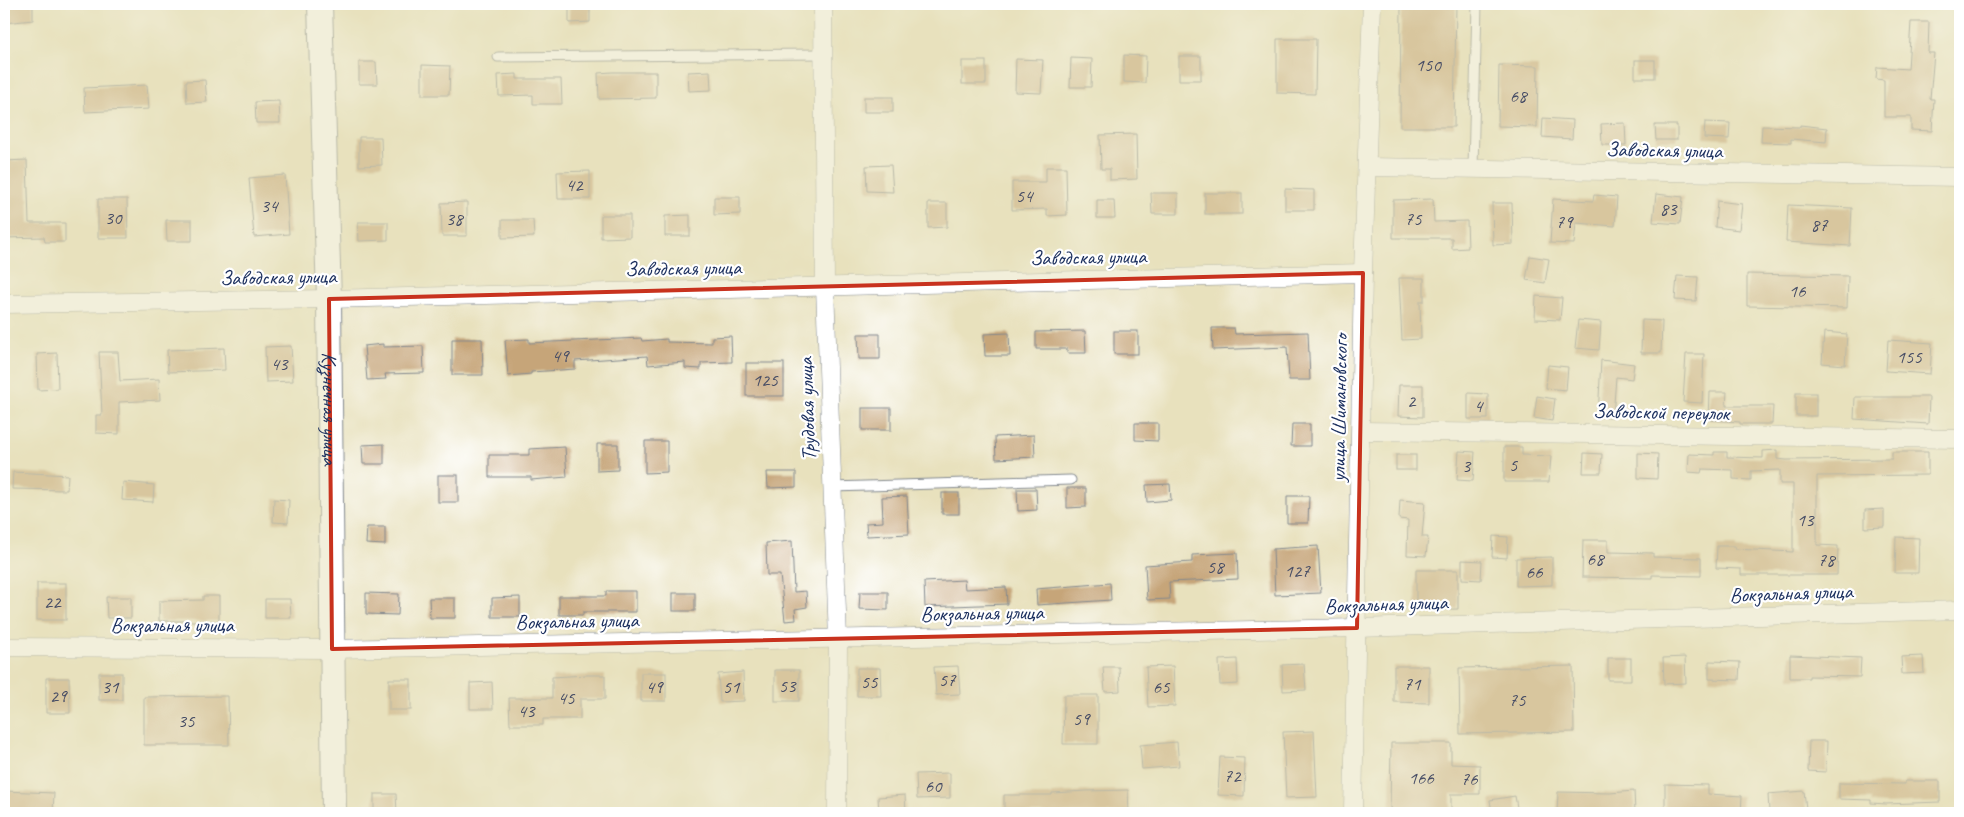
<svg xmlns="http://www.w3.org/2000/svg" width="1964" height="817" font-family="Caveat,sans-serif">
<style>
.building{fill:#c6a579}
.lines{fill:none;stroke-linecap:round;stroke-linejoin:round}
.lane-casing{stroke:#82888e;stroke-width:11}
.street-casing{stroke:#82888e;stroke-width:19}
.secondary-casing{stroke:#82888e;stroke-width:26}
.lane{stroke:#fff;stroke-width:9}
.street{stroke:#fff;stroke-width:18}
.secondary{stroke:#fff;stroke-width:24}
.marked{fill:none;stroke:#c8321e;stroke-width:4;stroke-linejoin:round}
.labels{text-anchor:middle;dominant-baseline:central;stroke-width:4.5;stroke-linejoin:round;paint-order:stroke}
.number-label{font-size:19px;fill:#464c65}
.street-label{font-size:21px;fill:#1b2f5e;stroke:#fff}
</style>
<rect width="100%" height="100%" fill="#fff"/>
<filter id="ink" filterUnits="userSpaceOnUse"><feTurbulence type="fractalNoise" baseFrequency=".02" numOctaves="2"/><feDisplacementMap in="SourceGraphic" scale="10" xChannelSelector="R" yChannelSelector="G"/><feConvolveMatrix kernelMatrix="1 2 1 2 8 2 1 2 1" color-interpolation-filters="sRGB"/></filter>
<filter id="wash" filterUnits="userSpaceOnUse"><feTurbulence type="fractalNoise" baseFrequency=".0096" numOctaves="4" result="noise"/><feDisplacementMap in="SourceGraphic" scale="20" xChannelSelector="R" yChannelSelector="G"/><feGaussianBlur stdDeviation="1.12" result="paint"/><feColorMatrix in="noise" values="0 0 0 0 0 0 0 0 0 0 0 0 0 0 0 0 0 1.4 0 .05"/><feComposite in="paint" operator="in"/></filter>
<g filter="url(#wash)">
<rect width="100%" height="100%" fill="#e8e1bd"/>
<g id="blocks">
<g class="building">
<path d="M4,4h29v16l-29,3z"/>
<path d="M569,4h21v18l-21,1z"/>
<path d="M1401,4h55l-2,123h-54z"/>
<path d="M1911,22h18l-1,31h6l-4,46h4l-2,32 -21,-1v-13h-27v-37l-8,-1 1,-12 31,2z"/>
<path d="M1277,39h39l-1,55 -38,-1z"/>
<path d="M1124,55l22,1 -1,27 -21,-1z"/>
<rect x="1179" y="56" width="22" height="24"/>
<path d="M1071,58l21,1 -1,28h-21z"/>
<path d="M1016,59l27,1 -2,33 -26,-1z"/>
<rect x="1635" y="60" width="20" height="18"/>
<rect x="962" y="61" width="24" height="23"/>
<path d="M359,62h17l1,22h-18z"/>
<path d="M422,65l28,1 -1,29h-27z"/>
<path d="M1499,65l39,1 -1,61 -39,-1z"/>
<path d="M710,71l1,19 -22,1 -1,-19z"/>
<path d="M612,72h44v26l-57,1 -1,-26z"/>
<path d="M517,74v5h44l1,25h-29v-9l-34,1 -1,-21z"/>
<path d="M205,80l2,22 -20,1 -1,-22z"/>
<path d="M147,85l2,24 -64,3 -1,-24z"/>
<rect x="864" y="97" width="29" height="15"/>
<path d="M279,101l1,22h-24l-1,-21z"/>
<path d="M1543,118l30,2 -1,19 -30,-2z"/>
<path d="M1705,122l25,1 -1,16 -25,-1z"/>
<path d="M1625,123l1,22h-24l-1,-21z"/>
<path d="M1655,125h22v15h-21z"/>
<path d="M1800,125l27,3 -1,14 -35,-3v4l-30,-1 1,-16 38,1z"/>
<path d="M1136,134l1,45 -27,1v-11h-9l-1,-34z"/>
<path d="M359,137h22l1,28 -23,1z"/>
<path d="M27,160l2,63h36v19h-20l-1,-5 -40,1v-77z"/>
<path d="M891,165l2,27 -26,-1 -1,-25z"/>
<path d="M1046,167h20l1,48 -20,1v-7l-35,1v-28h34z"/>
<path d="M590,171v28h-32l-1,-27z"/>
<path d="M285,175l4,59 -35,3 -5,-59z"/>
<path d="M1285,189l29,1v20h-29z"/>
<path d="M1151,193h27v21h-26z"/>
<rect x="1205" y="193" width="37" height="21"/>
<path d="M1656,194l27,3 -3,27 -27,-2z"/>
<path d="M1594,195l23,2 -2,29 -39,-3 -2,21 -24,-1 3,-44 40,2z"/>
<path d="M714,197h26v17l-26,1z"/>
<path d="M98,199h29l1,39h-30z"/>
<path d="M1433,199l1,23 33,-1 1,27 -16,1v-11h-59v-38z"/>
<path d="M1097,200h17l1,18h-18z"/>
<path d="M1717,201l25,3 -3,26 -24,-3z"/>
<path d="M467,202v34h-25l-1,-33z"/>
<path d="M928,203h19v24l-19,1z"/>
<path d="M1492,203h20l1,41 -20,1z"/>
<path d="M1788,205l64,3 -2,38 -64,-4z"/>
<path d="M601,215h29v22l-29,1z"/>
<path d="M690,215v21h-25v-20z"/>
<path d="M166,220h26v21h-25z"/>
<path d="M502,220h31l1,17 -32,1z"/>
<path d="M358,222h30v18l-29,1z"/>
<path d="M1530,256l19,3 -4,24 -19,-3z"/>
<path d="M1747,274l101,2 -1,32 -100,-2z"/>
<path d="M1677,276l21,1 -2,24 -21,-1z"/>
<path d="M1399,278h25v23h-4l1,38 -19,1z"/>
<path d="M1536,296l26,2 -2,22 -25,-1z"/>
<path d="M1578,320l23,2 -2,28 -24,-2z"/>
<path d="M1642,320l20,1 -1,32h-20z"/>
<path d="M1212,328h22l1,6 73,-2 2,48h-21l-2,-33 -74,3z"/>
<path d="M1085,331l1,22h-19v-4h-31v-17z"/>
<rect x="1114" y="331" width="24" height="23"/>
<path d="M1824,332l23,2 -2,31 -23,-2z"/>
<path d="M1009,333l1,23h-25l-1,-22z"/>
<path d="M858,334h22v25h-21z"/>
<path d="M731,336l1,26 -31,1v6l-16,-1v-6l-37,3 -1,-9 -72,5v8l-44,3v2l-23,2 -3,-36 24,-1v4l112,-5 1,3 25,-2v3l45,1v-6z"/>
<path d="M452,339h30l1,36h-31z"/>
<path d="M1888,340l44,3 -2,31 -44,-3z"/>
<path d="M383,344v3l40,-1 1,27 -39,1 1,5 -19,1 -3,-34z"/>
<path d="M291,346l2,35 -27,1 -1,-35z"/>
<path d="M224,348l1,22 -57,2 -1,-22z"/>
<path d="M99,352h19l2,29 39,-2 1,21 -41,2v32l-23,-1v-18h6z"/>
<path d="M57,353l1,36 -20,1 -1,-36z"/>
<path d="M1686,354h18l-2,49 -19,-1z"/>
<path d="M1601,360l33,4 -2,15 -16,-2 -3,40h-15z"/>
<rect x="746" y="363" width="38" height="33"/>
<path d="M1548,365l20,2 -2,23 -20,-2z"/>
<path d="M1399,385h24v32l-25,-1z"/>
<path d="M1710,392h17l-1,14h47l-1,18h-32v-2l-31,-2z"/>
<path d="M1468,393l20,1v25h-20z"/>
<rect x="1796" y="393" width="20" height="23"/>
<path d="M1537,396l18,3 -3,22 -18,-3z"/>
<path d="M1855,397h74l-1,27 -74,-5z"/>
<rect x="862" y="408" width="29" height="22"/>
<path d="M1135,423h23v18l-23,-1z"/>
<path d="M1292,424h18v22h-19z"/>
<path d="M1034,435l1,22 -39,2 -1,-22z"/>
<path d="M645,441h22v31l-22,1z"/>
<path d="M384,444v20h-21l-1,-19z"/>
<path d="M597,444h21v26l-21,1z"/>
<path d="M565,447l2,30 -36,3v-3h-42v-22h40v-6z"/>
<path d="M1504,447h18v8l29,1 -2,26h-45z"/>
<path d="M1777,450v9l9,1 106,-1v-7h36v23l-111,1v69l21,1 -1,29h-96v-6l-25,-1 1,-22h18v3l58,3v-68h-13v-14l-29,1v9l-18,-1v-9l-31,-1 -1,4 -13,-1 1,-18 25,1v-3h13v5l36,1v-7z"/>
<path d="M1459,451l16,1 -2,29 -16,-1z"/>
<path d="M1584,453l18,1 -1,19h-18z"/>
<path d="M1638,453l20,1 -1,25 -19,-1z"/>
<rect x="1396" y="455" width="20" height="15"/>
<path d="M13,472l55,3 -1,15 -55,-1z"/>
<path d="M767,472h29v15l-28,1z"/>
<rect x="438" y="475" width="20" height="27"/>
<path d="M123,482l31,3 -1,17 -31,-2z"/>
<path d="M1170,484l1,16 -24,2 -1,-17z"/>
<path d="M1067,488h19v19l-19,1z"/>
<path d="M1017,489h19l1,21 -19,1z"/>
<rect x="942" y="493" width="17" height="21"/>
<path d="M907,496l2,38 -42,2 -1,-13 17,-1 -1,-25z"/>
<path d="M1287,496h22l-1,27h-21z"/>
<path d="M274,499l15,1 -1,23 -15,-1z"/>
<path d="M1400,500l25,2 -3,35h6l-2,19 -19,-1 1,-35 -9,-1z"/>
<path d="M1884,509v18l-19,1v-18z"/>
<path d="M367,527h18v18l-19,-1z"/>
<path d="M1493,536l15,1 -1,21 -15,-1z"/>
<path d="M1896,537l23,1 -1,35h-23z"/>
<path d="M1583,540h25v12l45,1v4l48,1v18l-49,-1v3l-70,-1z"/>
<path d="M792,541l2,51 12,-1 1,16 -12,2 1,11 -11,1 -5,-46h-13l-1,-32z"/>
<path d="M1318,546l3,47 -46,2 -2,-46z"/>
<path d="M1237,553l1,26 -69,3 1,17 -23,1 -2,-35 47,-3v-7z"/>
<path d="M1552,557v28l-36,1v-28z"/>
<path d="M1462,560l20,1 -1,19 -19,-1z"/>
<path d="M1416,570h42v39l-42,1z"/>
<path d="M964,580l1,9 41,-2 1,17 -82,3 -1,-25z"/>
<rect x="37" y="583" width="29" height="37"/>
<path d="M1110,583l1,17 -74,5 -1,-16z"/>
<path d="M606,591h30v21h-53v3h-24v-19h47z"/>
<path d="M860,592h28v18l-29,-1z"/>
<path d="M366,593l33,1 -1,21 -32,-1z"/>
<rect x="673" y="593" width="22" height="18"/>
<path d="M203,596h16v25h-60v-20l44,-1z"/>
<path d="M106,597h25v21h-24z"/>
<path d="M520,597v20h-28v-19z"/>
<path d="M429,598h26v20h-25z"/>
<path d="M265,599h25l1,19h-26z"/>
<path d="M1790,655l71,3 -1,19 -51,-1v2h-19z"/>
<path d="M1923,656l1,17 -22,1 -1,-17z"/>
<path d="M1685,657l1,26 -22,1 -1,-26z"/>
<rect x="1608" y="658" width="23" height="22"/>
<path d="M1237,659l1,25 -18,1 -1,-25z"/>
<path d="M1709,661l31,1 -1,18 -30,-1z"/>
<path d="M1304,664l2,26 -23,1 -1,-26z"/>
<path d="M958,666l2,28 -24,1 -2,-28z"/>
<path d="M1173,666l2,40 -27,1 -2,-40z"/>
<path d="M1394,666h35v37l-35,-1z"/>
<path d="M1573,666l1,66 -114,2 -1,-66z"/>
<path d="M1103,667h16l1,24 -15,1z"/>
<path d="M857,668h23l1,28h-24z"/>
<rect x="775" y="670" width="24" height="31"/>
<path d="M743,672l1,29 -24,1 -2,-28z"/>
<rect x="99" y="673" width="23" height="27"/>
<rect x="641" y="673" width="25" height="28"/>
<path d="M586,675h19v24h-25v20h-37v6h-33l-1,-27h43v-21z"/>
<path d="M46,678h23l1,35h-24z"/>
<rect x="389" y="679" width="22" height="31"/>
<path d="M492,682l1,27h-23v-26z"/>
<path d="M1064,695h34v49h-35z"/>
<path d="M228,696l1,49h-85v-48z"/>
<path d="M1314,731l3,66 -31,1 -3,-66z"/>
<path d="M1809,741h18l-1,31 -18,-1z"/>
<path d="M1177,742l2,24 -37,3 -2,-24z"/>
<path d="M1391,743h60v21l29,1v29h-29v19h-61z"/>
<path d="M1220,757l25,1 -1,38 -26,-1z"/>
<path d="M950,773v25l-33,1 -1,-25z"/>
<path d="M1905,781h35v21l-54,2 -15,-1v-3l-32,-1v-16l66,1z"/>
<path d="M1665,784l43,1v9l34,2 -1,17h-19v-5h-57z"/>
<path d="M1128,790l1,23h-125v-18h48v-2l34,-2z"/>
<path d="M4,791l50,2 -1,20h-49z"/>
<path d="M1634,791l1,21 -78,1 1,-21 52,1z"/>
<path d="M1804,791l2,18 -37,3 -1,-18z"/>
<path d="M374,794h22l1,19h-23z"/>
<path d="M905,795l1,18h-27l-1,-16z"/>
<path d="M1515,796l3,17h-26l-2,-13z"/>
</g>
</g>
</g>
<g filter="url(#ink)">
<use href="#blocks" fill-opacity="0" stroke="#82888e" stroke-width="1"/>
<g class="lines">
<defs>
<g id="lane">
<path d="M498,57l325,-3"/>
<path d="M1473,169l4,-165"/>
<path d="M832,487l239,-7"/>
</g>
<g id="street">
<path d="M823,4l2,283 13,352 -1,174"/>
<path d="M1367,167l593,10"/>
<path d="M4,304l325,-5 1034,-26"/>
<path d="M1361,431l599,8"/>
<path d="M4,647l328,2 1025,-21 603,-18"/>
<path d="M1353,813l10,-540 9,-269"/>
</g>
<g id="secondary">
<path id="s1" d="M320,4l9,295 5,514"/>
</g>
</defs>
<use href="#lane" class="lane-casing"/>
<use href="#street" class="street-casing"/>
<use href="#secondary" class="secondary-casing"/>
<use href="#lane" class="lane"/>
<use href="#street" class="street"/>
<use href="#secondary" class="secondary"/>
</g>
</g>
<path d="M0 0H1964V817H0ZM1363,273l-6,355 -1025,21 -3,-350z" fill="#e8e1bd" fill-opacity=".55" fill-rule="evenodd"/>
<path class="marked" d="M1363,273l-6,355 -1025,21 -3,-350z"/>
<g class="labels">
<g class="number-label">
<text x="1428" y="65">150</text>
<text x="1518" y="96">68</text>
<text x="574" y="185">42</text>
<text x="1024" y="196">54</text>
<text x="269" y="206">34</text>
<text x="1668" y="209">83</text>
<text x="113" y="218">30</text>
<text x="454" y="219">38</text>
<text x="1413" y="219">75</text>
<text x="1564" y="222">79</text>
<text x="1819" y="225">87</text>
<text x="1797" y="291">16</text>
<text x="560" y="356">49</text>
<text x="1909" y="357">155</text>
<text x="279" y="364">43</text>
<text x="765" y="380">125</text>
<text x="1411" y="401">2</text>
<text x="1478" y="406">4</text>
<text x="1513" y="465">5</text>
<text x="1466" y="466">3</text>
<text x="1805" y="520">13</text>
<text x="1595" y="559">68</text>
<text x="1826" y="560">78</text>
<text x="1215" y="567">58</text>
<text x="1297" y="571">127</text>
<text x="1534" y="572">66</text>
<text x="52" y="602">22</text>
<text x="947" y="680">57</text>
<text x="869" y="682">55</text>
<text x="1412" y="684">71</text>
<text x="787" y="686">53</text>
<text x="110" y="687">31</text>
<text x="654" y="687">49</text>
<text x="731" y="687">51</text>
<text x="1161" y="687">65</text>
<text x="58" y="696">29</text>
<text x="566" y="698">45</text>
<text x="1517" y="700">75</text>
<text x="526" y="711">43</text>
<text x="1081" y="719">59</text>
<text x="186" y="721">35</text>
<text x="1232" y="776">72</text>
<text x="1421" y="778">166</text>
<text x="1469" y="779">76</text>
<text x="933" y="786">60</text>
</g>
<g class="street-label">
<text transform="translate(1664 150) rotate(1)">Заводская улица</text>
<text transform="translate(1088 257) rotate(-1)">Заводская улица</text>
<text transform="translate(683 268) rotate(-1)">Заводская улица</text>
<text transform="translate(278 277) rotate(-1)">Заводская улица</text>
<text stroke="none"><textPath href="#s1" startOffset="405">Кузнечная улица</textPath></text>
<text transform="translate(1339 408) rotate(-89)">улица Шимановского</text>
<text transform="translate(807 409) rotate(-92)">Трудовая улица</text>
<text transform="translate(1661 412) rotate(1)">Заводской переулок</text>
<text transform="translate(1791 593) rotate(-2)">Вокзальная улица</text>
<text transform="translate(1386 604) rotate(-2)">Вокзальная улица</text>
<text transform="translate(982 613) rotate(-1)">Вокзальная улица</text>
<text transform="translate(577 621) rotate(-1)">Вокзальная улица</text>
<text x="172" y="625">Вокзальная улица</text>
</g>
</g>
<rect width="1964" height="817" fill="none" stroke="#fff" stroke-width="20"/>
</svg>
